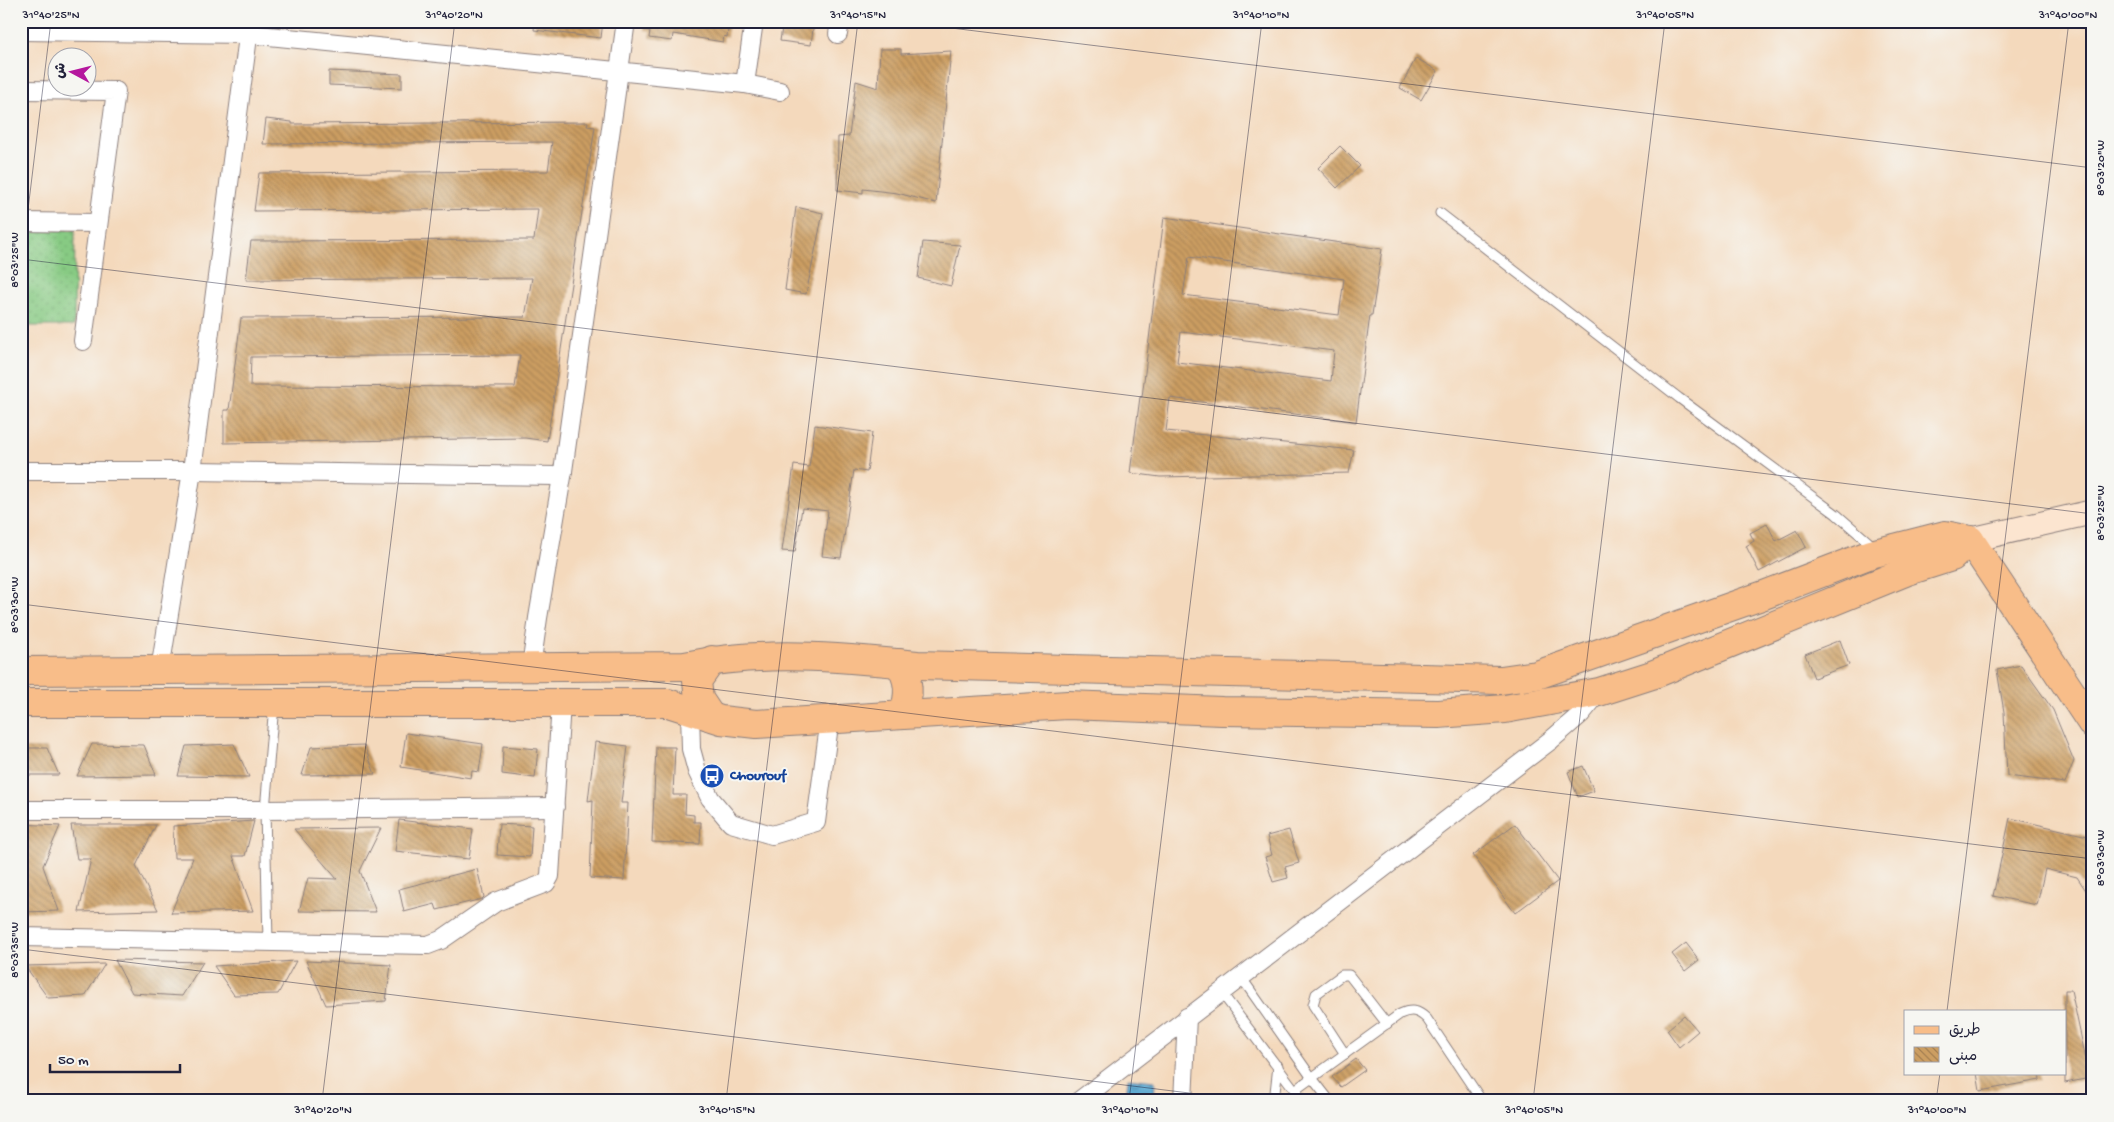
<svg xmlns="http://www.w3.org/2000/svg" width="2114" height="1122" font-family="'Gochi Hand','Playpen Sans Arabic',sans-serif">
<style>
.grass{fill:url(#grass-dots);stroke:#54765f}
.water{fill:url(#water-waves);stroke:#3c6486}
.building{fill:url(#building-back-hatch);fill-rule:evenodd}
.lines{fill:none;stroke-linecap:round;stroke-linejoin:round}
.lane-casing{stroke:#8b7e7c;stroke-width:11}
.street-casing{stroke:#8b7e7c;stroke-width:20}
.secondary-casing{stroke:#8b7e7c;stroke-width:26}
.primary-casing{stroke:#8b7e7c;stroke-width:30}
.lane{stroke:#fff;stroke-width:9}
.street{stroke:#fff;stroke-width:18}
.secondary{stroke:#fce5d0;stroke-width:24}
.primary{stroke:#f8bd89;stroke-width:28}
.ticks{fill:none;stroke:#22223b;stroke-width:1;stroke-opacity:0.45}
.labels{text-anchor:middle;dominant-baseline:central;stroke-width:4;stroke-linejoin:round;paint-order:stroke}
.transit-label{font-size:15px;font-weight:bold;fill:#164399;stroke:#f6f6f2;text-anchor:start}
.neatline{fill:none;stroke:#22223b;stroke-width:2}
.ticks-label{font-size:12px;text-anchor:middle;fill:#22223b}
</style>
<defs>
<pattern id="grass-dots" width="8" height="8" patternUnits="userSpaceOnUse" patternTransform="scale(1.25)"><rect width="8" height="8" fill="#87ca83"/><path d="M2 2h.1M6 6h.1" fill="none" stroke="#74ad72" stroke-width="1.8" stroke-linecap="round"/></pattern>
<pattern id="water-waves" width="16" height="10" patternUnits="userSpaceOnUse" patternTransform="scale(1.25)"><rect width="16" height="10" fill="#57a6d0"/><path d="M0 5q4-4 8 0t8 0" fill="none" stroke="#4887aa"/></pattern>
<pattern id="building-back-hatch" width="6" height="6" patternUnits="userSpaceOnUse" patternTransform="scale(1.25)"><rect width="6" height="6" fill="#cc9e62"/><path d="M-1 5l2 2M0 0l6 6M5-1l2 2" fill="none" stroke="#a58052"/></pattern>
</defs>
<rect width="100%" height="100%" fill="#f6f6f2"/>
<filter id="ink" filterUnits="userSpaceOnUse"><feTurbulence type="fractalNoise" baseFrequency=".02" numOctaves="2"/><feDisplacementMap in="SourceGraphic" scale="10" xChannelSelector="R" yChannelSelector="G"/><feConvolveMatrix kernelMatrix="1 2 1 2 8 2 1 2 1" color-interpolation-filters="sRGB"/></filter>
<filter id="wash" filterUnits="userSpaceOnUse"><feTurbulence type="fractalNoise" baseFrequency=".0096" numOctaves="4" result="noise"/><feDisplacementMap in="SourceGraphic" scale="20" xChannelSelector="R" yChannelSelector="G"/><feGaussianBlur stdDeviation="1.12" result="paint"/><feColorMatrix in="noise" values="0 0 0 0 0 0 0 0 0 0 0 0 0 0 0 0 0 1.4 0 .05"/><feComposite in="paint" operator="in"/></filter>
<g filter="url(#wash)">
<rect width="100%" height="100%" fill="#f4d9bc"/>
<path class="grass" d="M21,230h54l-1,96h-53z"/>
<path class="water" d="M1128,1078l27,3 -1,20 -28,-2z"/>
<g id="blocks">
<g class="building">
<path d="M535,21h68l-2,17 -67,-8z"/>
<path d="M645,21h84l-2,16 -3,-1 -1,6 -50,-8 -1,7 -23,-3 1,-7 -6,-1z"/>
<path d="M783,21h31l-3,24 -31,-4z"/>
<path d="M880,49h21v5l50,-3 -15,152 -39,-10 -34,-4v4l-26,-3 1,-53 11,-1 7,-55 22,7z"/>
<path d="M1416,58l22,13 -17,29 -21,-12z"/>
<path d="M329,71l73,3v14l-73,-3z"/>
<path d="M266,119l26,3v2l296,-2 -1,4 8,1 -48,314 -22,-3 -301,5v-33h5l12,-92 284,-1 7,-39 -286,2 5,-39 283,-1 4,-31 -284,2 5,-38 289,-2 4,-29 -289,2zM520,355l-5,32 -265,-1 1,-29z"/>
<path d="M1340,146l20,20 -23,22 -19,-20z"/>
<path d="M796,207l27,6 -17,81 -21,-4z"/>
<path d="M1164,217l218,32 -10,66h-2l-14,107 -186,-24 -4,33 188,19 -5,23 -189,4 -30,-4 10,-76h2zM1189,257l155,22 -5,36 -156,-20zM1181,332l153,19 -3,30 -154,-19z"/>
<path d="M923,242l37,3 -9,41 -33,-8z"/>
<path d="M815,425l57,8 -5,39 -13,-2 -13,88 -19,-2 6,-45 -26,-3 -7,44 -13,-1 12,-86 15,2z"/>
<path d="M1767,524l9,17 21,-11 9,17 -47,25 -13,-26 8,-5 -4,-8z"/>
<path d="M1840,640l9,25 -35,13 -9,-24z"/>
<path d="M2021,665l32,45 21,51 -9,22 -58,-7 -3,-64 -7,-42z"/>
<path d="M406,733l77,11 -4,28 -7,-1 -1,7 -70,-11z"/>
<path d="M595,742l33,4 -7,57h7l-4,77 -34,-2 3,-78 -5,1z"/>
<path d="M92,744l52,1 12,30 -79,1z"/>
<path d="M234,744l15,33 -71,-1 8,-30z"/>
<path d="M364,745l11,29 -73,1 9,-28z"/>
<path d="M503,746l35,3 -3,29 -33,-4z"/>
<path d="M656,747h19l-2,48h13l-1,19 9,1v7h7l-1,22 -48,-2z"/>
<path d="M21,748h26l12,27h-38z"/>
<path d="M1583,766l11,25 -16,6 -10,-25z"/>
<path d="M2010,818l82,19 -2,10h3v54l-16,-24 -32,-8 -8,36 -44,-9z"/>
<path d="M399,820l74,9 -4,30 -74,-8z"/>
<path d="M254,821l-9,35h-12l20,55 -82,2 22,-55h-19l-1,-32z"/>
<path d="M21,824l39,2 -17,40 16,45 -38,1z"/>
<path d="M499,824l33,2 -2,31 -33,-2z"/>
<path d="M1515,824l43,57 -43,32 -42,-58z"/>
<path d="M71,825h85l-20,41 22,44 -79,2 12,-53h-14z"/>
<path d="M381,828l-21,43 16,41 -77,-1 9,-33 29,1 -43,-50z"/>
<path d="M1289,830l10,33 -14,4 3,11 -15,4 -8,-25 7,-2 -5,-19z"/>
<path d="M477,869l7,28 -2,2 -45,11 -2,-6 -31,8 -5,-23z"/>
<path d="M1686,943l13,17 -14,11 -13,-17z"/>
<path d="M115,960l88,2 -21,34 -50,-3z"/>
<path d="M296,961l-18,33 -44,1 -20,-29z"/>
<path d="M306,961l85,4 -5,36 -60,4z"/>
<path d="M105,964l-20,32 -37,2 -23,-32z"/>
<path d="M2065,990h6l19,88 -25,5z"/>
<path d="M1684,1015l14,16 -19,16 -12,-17z"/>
<path d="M1356,1059l9,11 -24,17 -9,-10z"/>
<path d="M1977,1073h62l1,7 -60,11z"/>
</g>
</g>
</g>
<g filter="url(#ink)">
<use href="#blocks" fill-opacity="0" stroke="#8b7e7c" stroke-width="1"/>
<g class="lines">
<defs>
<g id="lane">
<path d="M1440,213l239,185 157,116 37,32 -1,4"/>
<path d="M268,942l-3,-132 9,-105"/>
<path d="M1241,977l71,101 18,23"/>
<path d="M1221,992l82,109"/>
<path d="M1345,1054l-32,-49 3,-11 26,-19h7l38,49"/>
<path d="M1295,1090l105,-76c11,-5 18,-4 27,5l55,82"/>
<path d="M1274,1101l4,-35"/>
</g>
<g id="street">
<path d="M21,31l227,3 497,50 35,7"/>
<path d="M838,34l2,-13"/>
<path d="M745,84l9,-63"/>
<path d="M21,90l95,1 -33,250"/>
<path d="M21,222l77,1"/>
<path d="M21,471h171l365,5 6,-5"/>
<path d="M531,667l7,-49 25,-147 63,-450"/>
<path d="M160,670l32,-199 58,-450"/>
<path d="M690,711l1,38 6,22 13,27 21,25 41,12 44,-13 14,-104"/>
<path d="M21,810h244l290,-3"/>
<path d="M21,937l407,8 13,-5 55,-38 50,-19 4,-7 11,-173"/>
<path d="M1079,1101l472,-361 30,-26 18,-22"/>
<path d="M1183,1101l4,-84"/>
</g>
<path id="secondary" d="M1970,540l123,-28"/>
<g id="primary">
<path d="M898,663c12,15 12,34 5,51"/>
<path d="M21,671l664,-5c76,-16 155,-9 232,-1l584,15 36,-5 227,-80 107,-41 74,-19 25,5 123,185"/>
<path d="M21,703h647l53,17 35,4 312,-19 154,6 216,3 67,-5 94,-17 53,-17 253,-103 47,-15 18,-17"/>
<path d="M711,717l-12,-18 -2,-18 15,-21"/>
</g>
</defs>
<use href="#lane" class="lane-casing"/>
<use href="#street" class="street-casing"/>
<use href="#secondary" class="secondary-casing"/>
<use href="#primary" class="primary-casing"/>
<use href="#lane" class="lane"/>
<use href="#street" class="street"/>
<use href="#secondary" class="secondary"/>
<use href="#primary" class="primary"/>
</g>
</g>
<path class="ticks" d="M894,21l1199,147M21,259l2072,255M21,267l30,-246M21,604l2072,255M21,949l1233,152M1947,1011l122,-990M322,1101l133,-1080M726,1101l132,-1080M1129,1101l133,-1080M1533,1101l132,-1080M1936,1101l4,-28"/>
<defs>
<symbol id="bus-disc" viewBox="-11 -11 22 22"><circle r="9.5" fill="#1a4fb4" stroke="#f6f6f2"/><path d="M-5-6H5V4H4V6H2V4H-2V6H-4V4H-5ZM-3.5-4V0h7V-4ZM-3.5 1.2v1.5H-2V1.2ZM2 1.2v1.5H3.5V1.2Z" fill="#fff"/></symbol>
</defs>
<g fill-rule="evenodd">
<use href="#bus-disc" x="698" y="762" width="28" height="28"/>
</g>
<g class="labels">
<g class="transit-label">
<text x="730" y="776">Chourouf</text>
</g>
</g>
<rect width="2114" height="1122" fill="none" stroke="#f6f6f2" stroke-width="55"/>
<rect x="1904" y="1010" width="162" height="65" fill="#f6f6f2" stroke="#a1a1a9"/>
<rect x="1914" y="1026" width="25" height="8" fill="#f8bd89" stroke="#a1a1a9"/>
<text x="1949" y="1034" font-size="15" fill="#22223b">طريق</text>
<rect x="1914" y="1047" width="25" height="15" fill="url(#building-back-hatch)" stroke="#a1a1a9"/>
<text x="1949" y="1060" font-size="15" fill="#22223b">مبنى</text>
<g transform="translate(72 72) rotate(277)"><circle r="24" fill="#f6f6f2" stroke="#a1a1a9"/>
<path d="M0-4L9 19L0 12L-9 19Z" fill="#b5179e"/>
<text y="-8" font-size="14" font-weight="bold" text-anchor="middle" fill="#22223b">ش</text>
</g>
<path d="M50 1064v8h130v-8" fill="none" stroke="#22223b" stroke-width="2.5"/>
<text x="58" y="1064" font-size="15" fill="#22223b" stroke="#f6f6f2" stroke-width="4" paint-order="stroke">50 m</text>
<rect x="28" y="28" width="2058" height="1066" class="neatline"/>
<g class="ticks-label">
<text x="51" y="18">31°40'25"N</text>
<text x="454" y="18">31°40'20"N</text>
<text x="858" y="18">31°40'15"N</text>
<text x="1261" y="18">31°40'10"N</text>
<text x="1665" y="18">31°40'05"N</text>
<text x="2068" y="18">31°40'00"N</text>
<text transform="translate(2100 168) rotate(-90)" y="4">8°03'20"W</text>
<text transform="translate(14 260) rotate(-90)" y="4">8°03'25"W</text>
<text transform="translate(2100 513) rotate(-90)" y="4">8°03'25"W</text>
<text transform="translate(14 605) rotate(-90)" y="4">8°03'30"W</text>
<text transform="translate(2100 858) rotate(-90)" y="4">8°03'30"W</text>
<text transform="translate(14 950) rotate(-90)" y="4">8°03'35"W</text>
<text x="323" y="1113">31°40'20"N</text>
<text x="727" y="1113">31°40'15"N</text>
<text x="1130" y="1113">31°40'10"N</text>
<text x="1534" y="1113">31°40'05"N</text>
<text x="1937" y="1113">31°40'00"N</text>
</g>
</svg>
